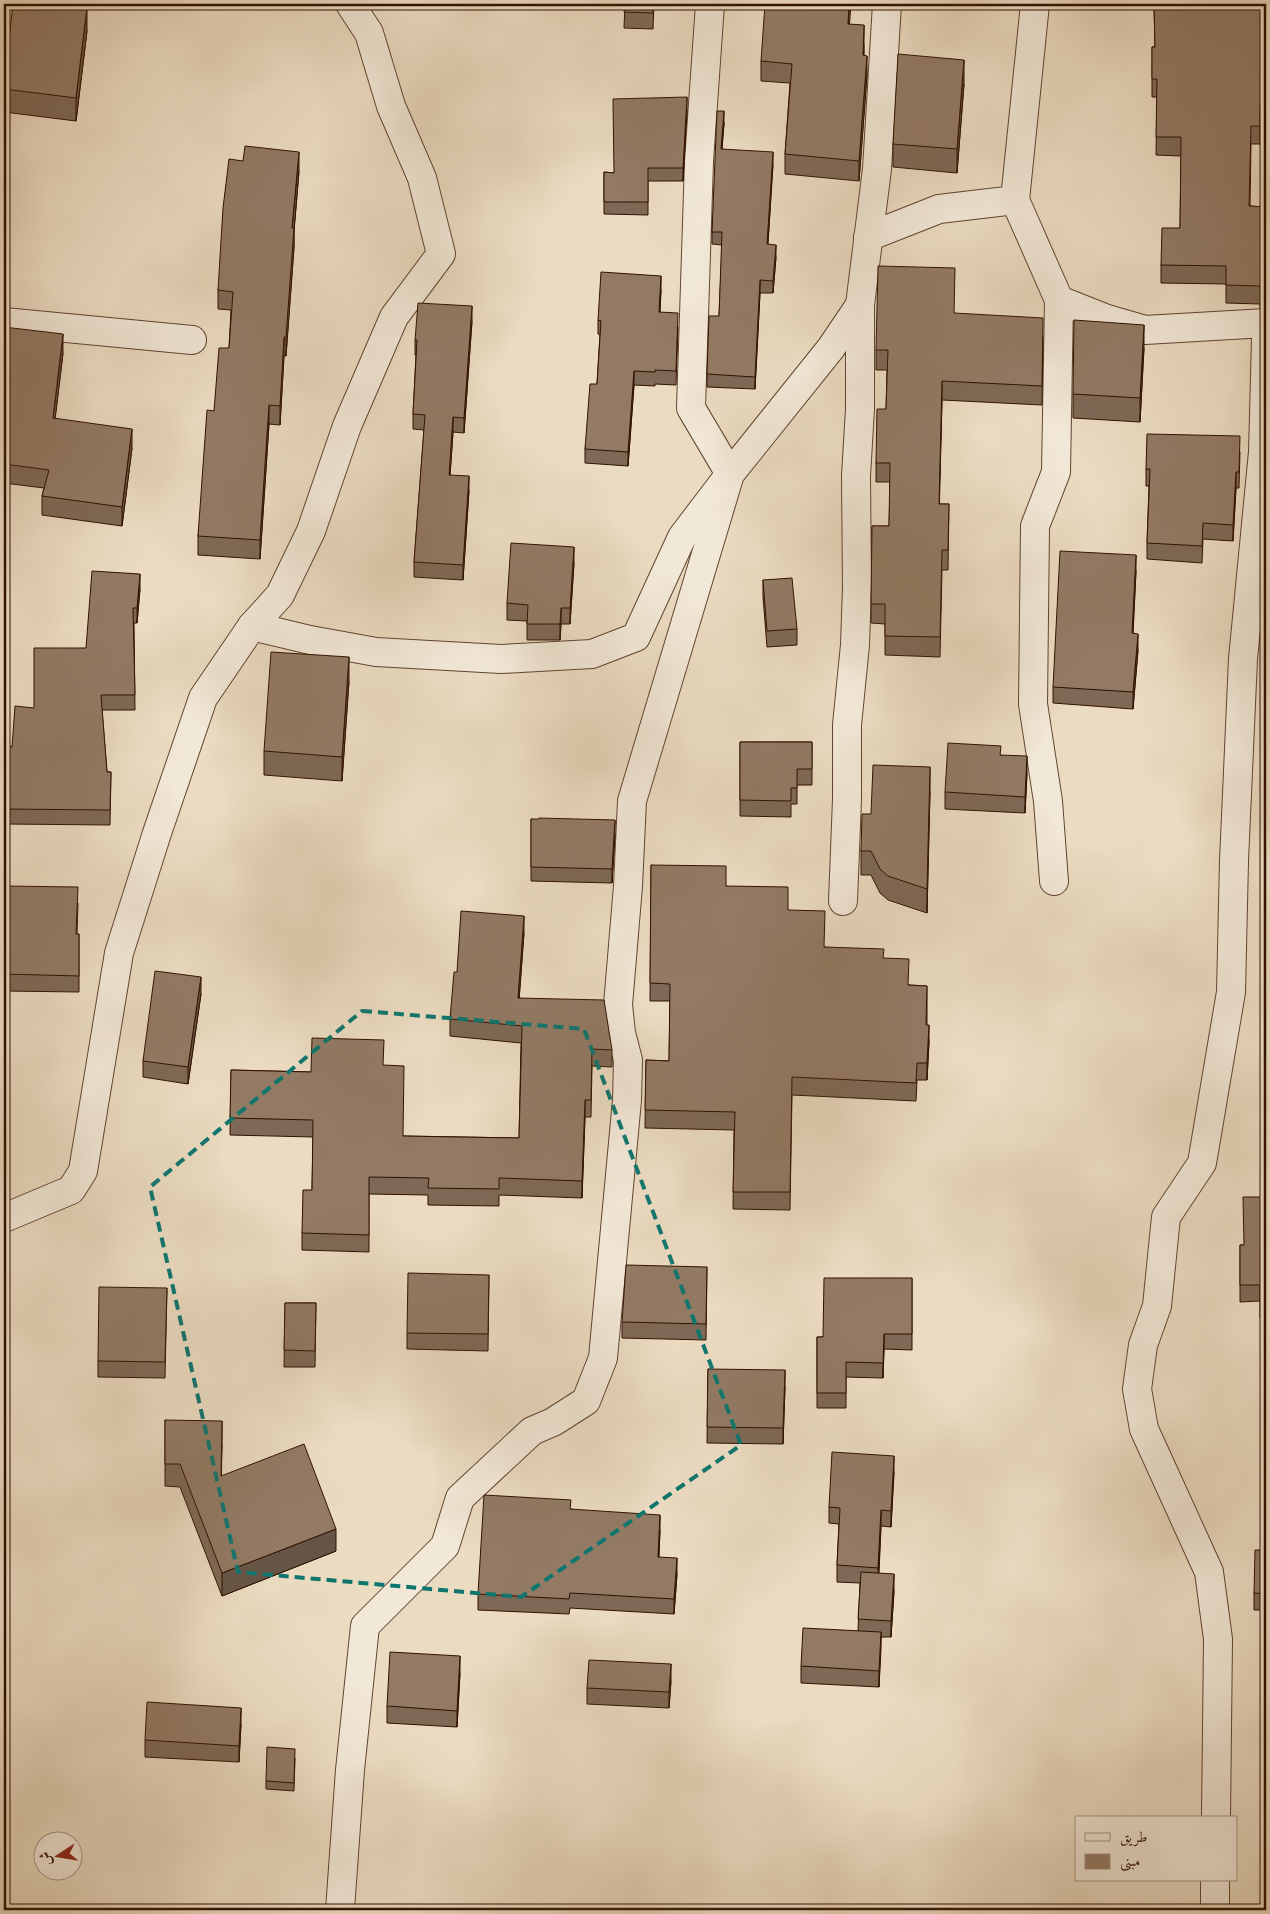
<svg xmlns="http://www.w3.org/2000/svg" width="1270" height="1914" font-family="'EB Garamond',Amiri,serif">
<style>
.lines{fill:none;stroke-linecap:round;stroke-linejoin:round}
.minor-casing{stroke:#604430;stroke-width:30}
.minor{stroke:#f2e8d7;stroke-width:28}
.wall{fill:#7e6956;stroke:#311100}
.shaded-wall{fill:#665546;stroke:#311100}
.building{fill:#927a64;stroke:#311100}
.marked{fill:none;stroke:#0f766e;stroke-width:4;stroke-dasharray:10 6;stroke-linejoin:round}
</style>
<rect width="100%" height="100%" fill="#ebdbc1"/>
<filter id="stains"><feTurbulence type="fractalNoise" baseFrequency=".004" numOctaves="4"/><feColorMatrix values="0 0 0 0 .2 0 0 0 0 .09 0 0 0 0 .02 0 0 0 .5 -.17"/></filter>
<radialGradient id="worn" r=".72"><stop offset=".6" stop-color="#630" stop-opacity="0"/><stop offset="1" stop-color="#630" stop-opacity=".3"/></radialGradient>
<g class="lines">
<defs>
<g id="minor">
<path d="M1015,200l44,100 48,19 38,11 121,-7"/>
<path d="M868,237l71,-28 76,-9 20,-196"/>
<path d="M4,322l188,18"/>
<path d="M252,626l58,14 66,12 125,7 91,-5 44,-17 46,-100 48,-63 -39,-66 8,-247 11,-157"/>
<path d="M1054,881l-6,-80 -15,-97 2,-178 21,-54 3,-172"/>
<path d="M843,901l4,-102v-74l8,-80 2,-58 -1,-111 4,-67v-104l17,-136 10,-165"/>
<path d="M4,1218l67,-28 12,-19 36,-218 38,-120 46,-135 49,-72 28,-31 31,-64 36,-105 47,-109 47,-63 -19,-76 -31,-72 -22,-73 -19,-29"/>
<path d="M1216,1818l2,-179 -9,-67 -65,-143 -7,-40 6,-44 14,-39 9,-89 36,-54 29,-171 3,-131 9,-202 20,-207 3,-113"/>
<path d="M340,1910l10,-140 15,-144 80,-80 15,-48 72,-67 21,-9 33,-21 17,-43 24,-258 1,-40 -7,-27 -3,-28 10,-119 4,-85 98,-327 101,-126 29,-43"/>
<path d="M1215,1910v-30"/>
</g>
</defs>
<use href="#minor" class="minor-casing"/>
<use href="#minor" class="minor"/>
</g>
<g class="wall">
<path d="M625,4h29l-1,25 -29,-1z"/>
<path d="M1123,4h143v119h-6v21h-9l-1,62 16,1v101h-6v-4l-34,-1v-19l-65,-1v-18l19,-37 1,-72 -25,-1 1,-58h-5v-50h3l-1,-41z"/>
<path d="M849,24l15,21v10l3,20 -8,106 -74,-7v-20l5,-71 -29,-2v-20z"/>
<path d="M87,31l-11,90 -72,-9v-32z"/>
<path d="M964,84l-7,89 -64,-6v-23z"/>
<path d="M687,110l-4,71h-35v34l-44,-1v-42l10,1z"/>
<path d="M724,123l-2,26 51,15 -5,80 8,13 -3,36h-13l-5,96 -48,-2v-13l12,-58 3,-71 -10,-1v-12z"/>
<path d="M243,161l56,10 -5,60v16l-8,109h-2l-4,69 -11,-1 -9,135 -62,-4v-19l16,-125 15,-63 2,-38 -13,-1v-19z"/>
<path d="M661,290l-1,22 18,15 -2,58 -21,-1v2l-21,-1 -6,81 -43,-3v-14l12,-65 3,-49 -2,-1v-14z"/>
<path d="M954,313l89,24 -1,68 -100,-5 -3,104h10l-1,66h-6l-2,87 -55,-2v-31l-14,-1 1,-97h17l1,-44h-14v-19l10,-54 1,-39h-11v-20z"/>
<path d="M472,321l-8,112 -11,-1 -3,43 19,16 -6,89 -49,-3v-15l10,-132 -11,-1v-15l3,-59h-1v-15z"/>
<path d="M4,327l59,26 -8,65 77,30 -10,78 -80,-11v-19l2,-8 -40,-5z"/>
<path d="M1144,348l-4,74 -67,-4v-24z"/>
<path d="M1240,452l-1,36h-3l-3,53 -30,-2 -1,24 -55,-4v-16l2,-57h-3v-17z"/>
<path d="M574,563l-4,61h-9l-1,16h-33v-19l-20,-1v-17z"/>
<path d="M1136,571l-3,63 5,16 -5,59 -80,-6v-16z"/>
<path d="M763,580l34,49v16l-30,2 -4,-50z"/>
<path d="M140,589l-3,34h-3l1,87h-33l5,62h4l-1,53 -104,-1 1,-78 5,1 22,-39 52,-60z"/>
<path d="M349,681l-7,100 -78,-6v-24z"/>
<path d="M740,742h72v43h-15v19h-6v13l-51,-1z"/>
<path d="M1001,755l26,18 -2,40 -80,-4v-17z"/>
<path d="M930,791l-3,122 -39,-13 -8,-7 -9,-18h-10v-24l10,-37z"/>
<path d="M531,819l84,15 -3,49 -81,-2z"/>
<path d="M651,865l75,21 62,24 37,37 59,11 25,27 18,1v39l2,17 -2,38h-10l-1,21 -124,-6 -2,115 -57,-1 1,-79 -89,-2 1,-68 23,1 1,-60h-20z"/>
<path d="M4,886l74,17 -1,31h2v58l-75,-1z"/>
<path d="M524,933l-5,65 93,52v17l-20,-1 -1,51h-6l-3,81 -83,-3v11l-71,-1v-10l-59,-1v58l-67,-2v-17l10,-43 1,-53 -83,-2 1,-65 80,2 72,-7 20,71 116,2 2,-95 -71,-7v-17l7,-47z"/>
<path d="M201,994l-13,90 -45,-7v-16z"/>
<path d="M1266,1197v121h-6v-17l-20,1v-57h4z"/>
<path d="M707,1267l-1,73 -84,-2v-16z"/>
<path d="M489,1275l-1,76 -81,-2v-16z"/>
<path d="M912,1278v72l-28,-1 -1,29 -37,-1v31h-29v-71h6z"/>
<path d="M167,1288l-2,90 -67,-1v-16z"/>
<path d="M285,1303h31l-1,64h-31z"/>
<path d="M708,1369l77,18 -2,57 -76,-1z"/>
<path d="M165,1420l57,24 -1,32 115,75 -114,45 -42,-109 -15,-1z"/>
<path d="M894,1472l-3,55 -10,-1 -2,47 15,18 -3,46h-10l-2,50 -78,-4v-17l57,-35 2,-48 -23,-1v-17l2,-41 -10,-1v-16z"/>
<path d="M571,1509l89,21 -1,27 18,17 -3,40 -104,-6 -1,6 -91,-4v-16z"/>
<path d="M1266,1550v60h-12v-17z"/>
<path d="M460,1673l-3,54 -70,-4v-17z"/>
<path d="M671,1681l-2,27 -82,-4v-16z"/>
<path d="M241,1724l-2,38 -94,-5v-17z"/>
<path d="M295,1758l-1,33 -28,-2v-8z"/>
</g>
<g class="shaded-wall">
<path d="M849,4h2l-3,40v-20z"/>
<path d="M87,7v24l-11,90v-23z"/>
<path d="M864,25v20l-1,30v-20z"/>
<path d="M867,56v19l-8,106v-20z"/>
<path d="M964,60v24l-7,89v-24z"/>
<path d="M687,97v13l-4,71v-13z"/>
<path d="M724,111v12l-3,38v-12z"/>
<path d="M299,152v19l-5,60v16l-8,109v-19l6,-109z"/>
<path d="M773,152v12l-6,92v-12z"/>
<path d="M776,245v12l-3,36v-12z"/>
<path d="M661,276v14l-2,36v-14z"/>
<path d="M760,280v13l-5,96v-12z"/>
<path d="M472,306v15l-8,112v-15z"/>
<path d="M1144,325v23l-4,74v-24z"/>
<path d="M63,334v19l-10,84v-19z"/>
<path d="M284,337v19l-4,69v-19z"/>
<path d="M634,371v14l-6,81v-14z"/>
<path d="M942,381v19l-3,123v-19z"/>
<path d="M269,405v19l-9,135v-19z"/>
<path d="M453,417v15l-4,58v-15z"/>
<path d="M132,429v19l-10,78v-19z"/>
<path d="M1236,472v16l-3,53v-16z"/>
<path d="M469,476v15l-6,89v-15z"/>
<path d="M574,547v16l-4,61v-16z"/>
<path d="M1136,555v16l-4,79v-17z"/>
<path d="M140,574v15l-3,34v-15z"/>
<path d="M561,608v16l-1,16v-16z"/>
<path d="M1138,634v16l-5,59v-17z"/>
<path d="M349,657v24l-7,100v-24z"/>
<path d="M1027,756v17l-2,40v-16z"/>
<path d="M930,767v24l-3,122v-24z"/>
<path d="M615,820v14l-3,49v-14z"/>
<path d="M524,916v17l-6,82v-17z"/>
<path d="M201,977v17l-13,90v-17z"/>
<path d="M929,1025v17l-2,38v-17z"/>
<path d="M585,1100v17l-3,81v-17z"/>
<path d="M884,1334v15l-1,29v-15z"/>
<path d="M785,1370v17l-2,57v-16z"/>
<path d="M222,1421v23l-1,55v-23z"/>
<path d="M894,1456v16l-3,55v-16z"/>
<path d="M881,1510v16l-3,58v-16z"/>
<path d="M660,1515v15l-2,42v-15z"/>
<path d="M336,1529v22l-114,45v-23z"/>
<path d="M677,1558v16l-3,40v-15z"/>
<path d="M894,1574v17l-3,46v-16z"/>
<path d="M881,1632v17l-2,38v-16z"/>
<path d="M460,1656v17l-3,54v-16z"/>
<path d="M671,1664v17l-2,27v-16z"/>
<path d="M241,1708v16l-2,38v-16z"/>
</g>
<g class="building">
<path d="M13,4h45l29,3 -11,91 -72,-9v-9z"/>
<path d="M625,4h28v9l-29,-1z"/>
<path d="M765,4h84l-1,20 16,1 -1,30 4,1 -8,105 -74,-7 7,-90 -31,-3z"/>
<path d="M1154,4h112v101h-6v21h-9l-2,80 17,1v83h-6v-4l-34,-1v-19l-65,-1 1,-37h18l1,-91h-25l1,-58h-5v-32h3z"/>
<path d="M898,54l66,6 -7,89 -64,-5z"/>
<path d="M687,97l-4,71h-35v34h-44v-30l10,1 -1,-74z"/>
<path d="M717,111h7l-3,38 52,3 -6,92 9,1 -3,36 -13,-1 -5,97 -48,-3 2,-58h10l3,-84h-10z"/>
<path d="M245,146l54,6 -7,76h2l-8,109h-2l-4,69 -11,-1 -9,135 -62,-4 9,-126 7,1 5,-63h10l4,-56 -15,-2 5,-82 6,-49 14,2z"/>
<path d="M878,266l77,2 -1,45 89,5 -1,68 -100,-5 -3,123h10l-1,46h-6l-2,87 -55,-1v-32h-14l1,-78h17l1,-63h-14l1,-54h9l2,-59h-12z"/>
<path d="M601,272l60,4 -2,36 19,1 -2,58 -21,-1v2l-21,-1 -6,81 -43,-3 5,-65h7l4,-63 -3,-1z"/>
<path d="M418,303l54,3 -8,112 -11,-1 -4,58 20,1 -6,89 -49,-3 11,-147 -12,-1 4,-74h-2z"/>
<path d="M1074,320l70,5 -4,73 -67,-4z"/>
<path d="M4,327l59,7 -10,84 79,11 -10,78 -80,-11 7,-26 -45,-6z"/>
<path d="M1147,434l93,2 -1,36h-3l-3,53 -30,-2 -1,23 -55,-3 3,-74h-4z"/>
<path d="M511,543l63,4 -4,61h-9l-1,16h-33l1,-19 -21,-2z"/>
<path d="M1060,551l76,4 -4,78 6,1 -5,58 -80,-5z"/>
<path d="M92,571l48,3 -3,34h-4l2,87h-34l6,77h4l-1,38 -104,-1 1,-63 5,1 3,-41 19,2v-60h52z"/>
<path d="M792,578l5,51 -30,2 -4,-51z"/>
<path d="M271,652l78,5 -7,100 -78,-6z"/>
<path d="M740,742h72v27h-15v19h-6v13l-51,-1z"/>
<path d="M948,743l53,3 -1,9 27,1 -2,41 -80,-5z"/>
<path d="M873,765l57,2 -3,122 -39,-13 -8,-7 -9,-18h-10l1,-37h9z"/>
<path d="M539,818l76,2 -3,49 -81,-2v-48h8z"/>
<path d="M651,865l75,1v20l62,1v23l37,1 -1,36 60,2 -1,9 26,1 -1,26 19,1 -1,39h3l-2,38h-10l-1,20 -124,-6 -2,115h-57l2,-80 -90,-2 1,-50 23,1 1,-77 -20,-1z"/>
<path d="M4,886l74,1 -2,47h3v42l-75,-2z"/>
<path d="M461,911l63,5 -6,82 86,2 8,50 -20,-1 -1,51h-6l-3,81 -83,-3v11l-71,-1 1,-10 -60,-1v58l-67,-2 1,-43h9l1,-70 -83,-2 1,-48 80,2 1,-34 72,2 -1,25 21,1 -1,70 116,2 3,-112 -72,-7 4,-47h3z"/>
<path d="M155,971l46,6 -13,90 -45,-6z"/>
<path d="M1243,1197h23v105h-6v-17h-20v-40h4z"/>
<path d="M626,1265l81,2 -1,57 -84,-2z"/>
<path d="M408,1273l81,2 -1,59 -81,-1z"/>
<path d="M824,1278h88v56h-28l-1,29 -37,-1v31h-29v-56h6z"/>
<path d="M99,1287l68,1 -2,74 -67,-1z"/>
<path d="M285,1303h31l-1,48 -31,-1z"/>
<path d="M708,1369l77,1 -2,58 -76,-1z"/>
<path d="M165,1420l57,1 -1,55 83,-32 32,85 -114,44 -42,-109h-15z"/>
<path d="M832,1452l62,4 -3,55 -10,-1 -3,58 -41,-3 3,-57 -11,-1z"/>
<path d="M484,1495l87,5 -1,9 90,6 -2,42 19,1 -3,41 -104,-6 -1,6 -91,-5z"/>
<path d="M1255,1550h11v44l-12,-1z"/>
<path d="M861,1572l33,2 -3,47 -33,-2z"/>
<path d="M803,1628l78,4 -2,39 -78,-5z"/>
<path d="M390,1652l70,4 -3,55 -70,-5z"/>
<path d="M589,1660l82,4 -2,28 -82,-4z"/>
<path d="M147,1702l94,6 -2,38 -94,-6z"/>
<path d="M267,1747l28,2 -1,34 -28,-2z"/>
</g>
<path class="marked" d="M362,1011l222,18 157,416 -220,152 -283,-25 -88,-385z"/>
<rect width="1270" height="1914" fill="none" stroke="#ebdbc1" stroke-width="20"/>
<rect x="5" y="5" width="1260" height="1904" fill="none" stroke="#311100" stroke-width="2.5"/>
<rect x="10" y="10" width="1250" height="1894" fill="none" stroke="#311100"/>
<rect x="1075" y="1816" width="162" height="65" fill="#f2e8d7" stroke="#a59281"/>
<rect x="1085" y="1833" width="25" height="8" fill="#f2e8d7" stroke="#a59281"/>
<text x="1120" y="1842" font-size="15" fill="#311100">طريق</text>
<rect x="1085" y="1854" width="25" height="15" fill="#927a64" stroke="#a59281"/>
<text x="1120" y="1866" font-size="15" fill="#311100">مبنى</text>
<g transform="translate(58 1856) rotate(258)"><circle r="24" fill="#f2e8d7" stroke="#a59281"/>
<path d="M0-4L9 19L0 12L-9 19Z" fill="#8f2418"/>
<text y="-8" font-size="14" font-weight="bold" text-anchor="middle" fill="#311100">ش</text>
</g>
<rect width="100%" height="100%" filter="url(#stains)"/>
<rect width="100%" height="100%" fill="url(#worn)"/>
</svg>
